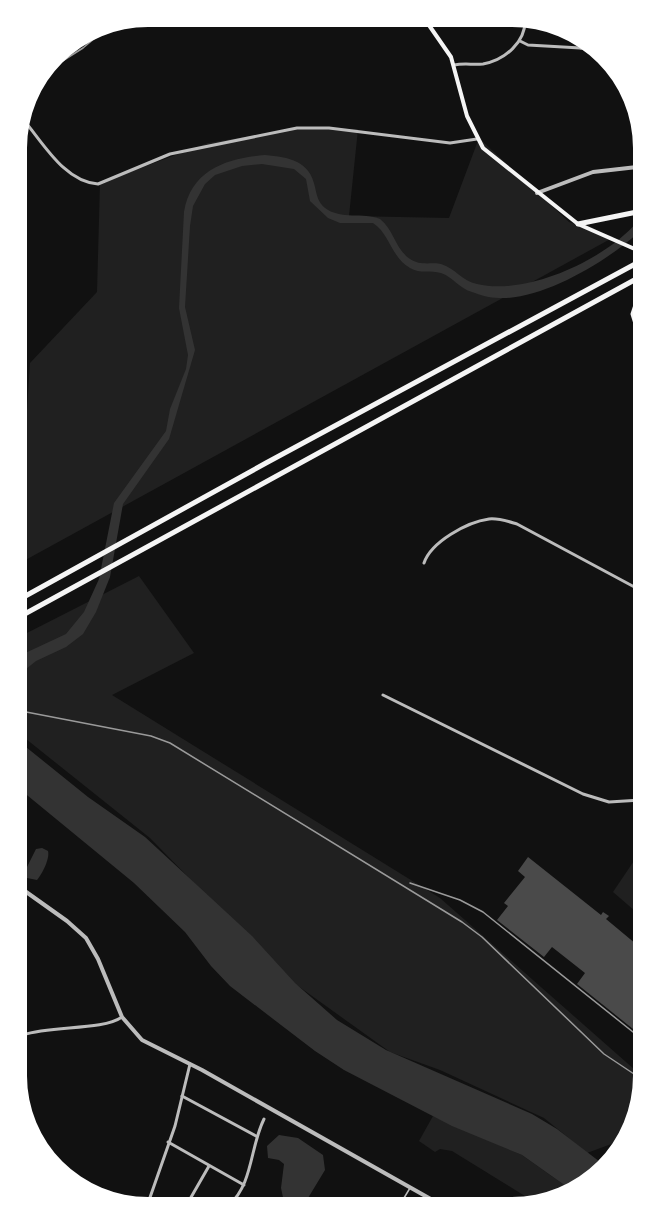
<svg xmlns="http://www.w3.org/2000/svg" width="660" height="1224" font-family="'Roboto Condensed',sans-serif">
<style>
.green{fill:#202020}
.water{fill:#333}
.building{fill:#4a4a4a}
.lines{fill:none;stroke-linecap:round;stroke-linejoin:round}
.service{stroke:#bcbcbc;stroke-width:1.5}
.minor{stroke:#bcbcbc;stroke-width:3}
.tertiary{stroke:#bcbcbc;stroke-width:4}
.secondary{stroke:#f5f5f5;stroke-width:4}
.motorway{stroke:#f5f5f5;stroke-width:5}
.rail{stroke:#9a9a9a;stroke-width:1.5}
</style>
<rect width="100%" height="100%" fill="#111"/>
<g class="green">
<path d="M302,128l56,1 -9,87 100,2 30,-80 90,84 45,15 -594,326v-46l10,-154 67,-71 3,-109 108,-40z"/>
<path d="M139,576l55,77 -82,42 328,203 203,179v8l-23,61 -6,-3 -27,10 -43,-35 -104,-48 -50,-18 -103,-74 -137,-140 -129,-103v-99z"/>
<path d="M642,849v68l-29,-25z"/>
<path d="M433,1116l89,39 48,34 -16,11 -21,1 -81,-50 -12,-2 -5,3 -16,-11z"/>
</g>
<g class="water">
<path d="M265,155c24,2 45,6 50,32 2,9 3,15 10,21 16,12 38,4 55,11 14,11 15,30 30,40 10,7 20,3 31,5 14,4 21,17 36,20 49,12 128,-24 160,-62v12c-32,28 -94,66 -138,64 -9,0 -19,-3 -27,-6 -12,-3 -19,-15 -31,-19 -10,-3 -21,1 -31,-5 -19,-11 -20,-34 -37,-45h-33l-12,-5 -18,-17 -4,-22 -12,-10 -32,-5 -20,2 -27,9 -10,9 -12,22 -3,20 -5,81 10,43 -26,89 -46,65 -13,73 -14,35 -13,22 -17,13 -30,14 -15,12v-18l45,-21 18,-22 15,-33 15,-76 52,-72 4,-22 16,-40 2,-14 -9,-47 5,-96c7,-43 44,-54 81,-57z"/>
<path d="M21,743l67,54 57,40 107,99 43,47 42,37 49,30 146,64 25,15 47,36 -34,24 -48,-34 -70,-29 -108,-56 -29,-19 -85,-65 -19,-20 -26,-34 -51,-49 -112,-92z"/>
<path d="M42,848l6,3c2,8 -6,23 -11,29l-10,-2 -3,-5 12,-24z"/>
<path d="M279,1135l19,3 25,17 2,15 -20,33 -21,-1 -3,-14 3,-24 -5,-4 -11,-2 -1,-12z"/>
</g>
<path class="building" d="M528,857l73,58 2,-3 6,4 -3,3 36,30 1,88 -66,-53 8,-11 -33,-26 -8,10 -47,-37 11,-14 -4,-3 21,-26 -7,-6z"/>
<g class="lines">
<path class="service" d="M401,1203l9,-15"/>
<g class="minor">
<path d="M520,41l8,4 70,4"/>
<path d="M581,48v-8"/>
<path d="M454,65c10,-2 19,0 29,-1 22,-4 43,-22 42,-45"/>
<path d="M22,118c20,23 42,64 76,66l72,-30 127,-26h32l121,15 27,-4"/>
<path d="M424,563c7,-21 43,-41 65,-44 10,-1 18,2 28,5l123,66"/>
<path d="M383,695l200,99 26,8 32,-2"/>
<path d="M23,1035c29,-10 79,-4 99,-18"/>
<path d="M182,1096l74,40"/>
<path d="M168,1142l76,43"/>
<path d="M229,1205c24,-21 21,-58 35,-86"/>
<path d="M147,1206l28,-80 15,-62"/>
<path d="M186,1206l23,-40"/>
</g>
<g class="tertiary">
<path d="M537,193l56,-21 44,-5"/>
<path d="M22,889l45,32 19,17 12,21 24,58 20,23 60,30 234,132"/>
</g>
<path class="secondary" d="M424,18l27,39 16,59 16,32 95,76 59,26"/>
<g class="motorway">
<path d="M578,224l59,-12"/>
<path d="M638,299l-5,15 5,16"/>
<path d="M20,599l246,-136 371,-200"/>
<path d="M21,616l617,-338"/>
</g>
<g class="rail">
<path d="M42,74l41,-26 30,-25"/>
<path d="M21,711l130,25 19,7 292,179 20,15 122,117 39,26"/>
<path d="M410,883l50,17 23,12 160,128"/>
</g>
</g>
<path d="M0 0H660V1224H0ZM148 27H512A121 121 0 0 1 633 148V1076A121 121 0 0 1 512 1197H148A121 121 0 0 1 27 1076V148A121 121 0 0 1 148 27Z" fill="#fff" fill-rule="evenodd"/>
</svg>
